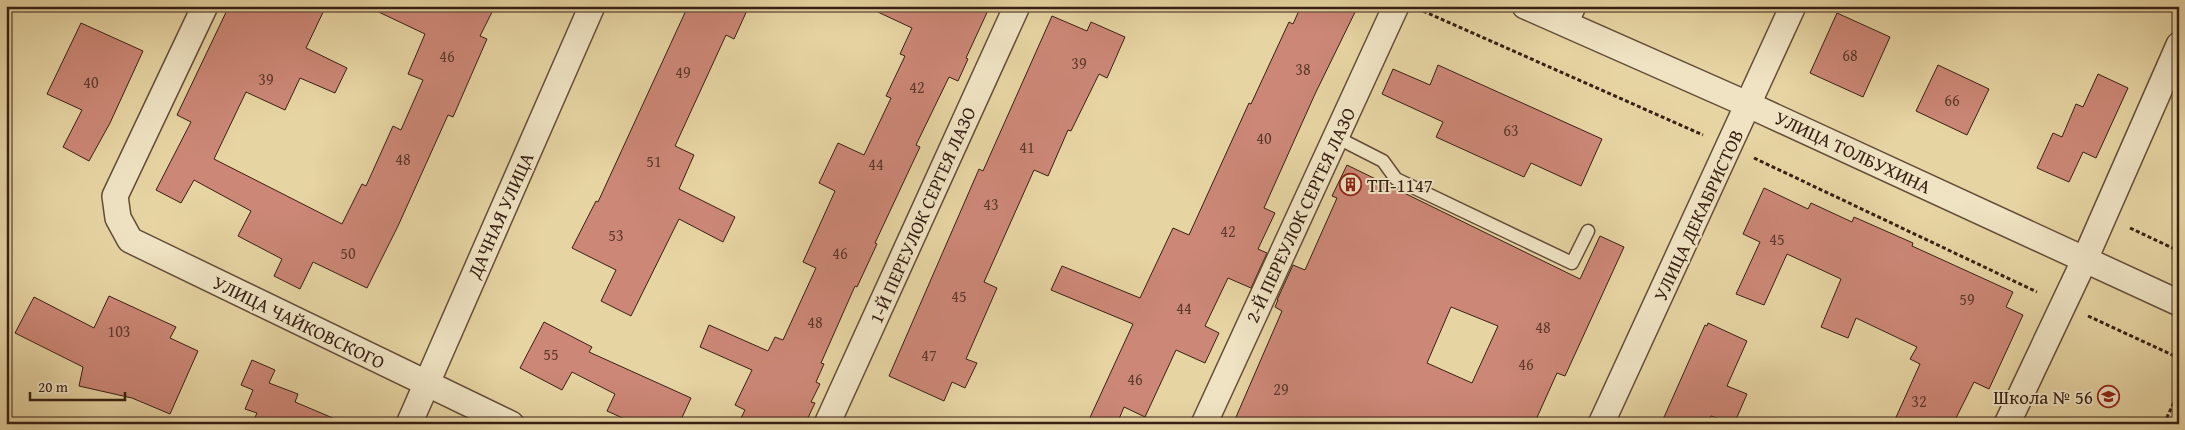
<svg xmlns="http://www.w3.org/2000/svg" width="2185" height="430" font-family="'Gentium Book Plus',serif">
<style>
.building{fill:#cc8776;stroke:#382014;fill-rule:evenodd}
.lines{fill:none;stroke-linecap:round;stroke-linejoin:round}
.lane-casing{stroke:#644d38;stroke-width:15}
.street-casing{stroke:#644d38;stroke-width:28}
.path{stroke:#382014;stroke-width:3;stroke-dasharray:4 2.5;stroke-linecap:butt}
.lane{stroke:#efe3c3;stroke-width:12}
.street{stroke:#efe3c3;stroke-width:25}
.labels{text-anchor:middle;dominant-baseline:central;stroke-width:4;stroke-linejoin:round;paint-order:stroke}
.number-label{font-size:16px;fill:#5d3a2c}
.street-label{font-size:19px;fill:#382014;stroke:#efe3c3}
.poi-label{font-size:19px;fill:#382014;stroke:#efe3c3;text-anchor:start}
</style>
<rect width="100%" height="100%" fill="#e6d4a2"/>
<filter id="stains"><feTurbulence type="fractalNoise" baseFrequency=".004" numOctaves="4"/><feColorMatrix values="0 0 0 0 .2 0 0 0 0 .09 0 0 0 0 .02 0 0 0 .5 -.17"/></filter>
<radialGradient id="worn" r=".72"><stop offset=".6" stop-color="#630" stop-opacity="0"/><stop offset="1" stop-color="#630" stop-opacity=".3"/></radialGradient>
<g class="building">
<path d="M229,6h97l-20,42 41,20 -12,25 -35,-15 -15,32 -39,-18 -32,67 128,65 20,-40 4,2 27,-60 8,4 22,-50 -15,-6 17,-40 -59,-28h129l-15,30 7,3 -34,78 -5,-2 -50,111 -31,62 -54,-26 -13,27 -26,-13 8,-17 -44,-23 13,-25 -57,-31 -13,23 -25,-13 35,-68 -14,-7z"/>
<path d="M688,6h61l-15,33 -8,-4 -51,111 19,9 -15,34 56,28 -12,25 -44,-23 -48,97 -30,-15 15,-31 -44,-22 24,-47 2,1z"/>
<path d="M865,6h125l-24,52 2,1 -10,22 -9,-4 -33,68 4,2 -45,96 2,1 -20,43 -2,-1 -34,77 3,1 -8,18 4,2 -9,18 4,1 -10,21h-67l7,-14 -10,-5 17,-35 -52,-23 9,-22 59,26 7,-14 8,3 33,-72 -13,-6 32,-71 -16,-8 19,-40 26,12 27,-57 -5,-2 19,-40 -5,-2 12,-26z"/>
<path d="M1301,6h57l-43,88 -51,114 11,5 -17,36 9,4 -16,35 -23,-10 -23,48 14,7 -14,30 -29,-13 -31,67 -21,-10 -7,17h-30l46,-100 -82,-34 11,-24 78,32 33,-70 16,7 60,-132 2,1 38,-82 4,2z"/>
<path d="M1837,13l53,24 -27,60 -53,-24z"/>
<path d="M1052,16l35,15 4,-9 34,15 -18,41 -8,-4 -28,57 -3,-1 -20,46 -14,-6 -50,112 13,6 -31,71 11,4 -12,25 -13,-6 -8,19 -55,-25 90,-207 4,2z"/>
<path d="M81,23l62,28 -33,72 -21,38 -26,-14 19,-37 -35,-16z"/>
<path d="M1438,65l164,74 -21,47 -50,-23 -7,14 -88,-40 7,-15 -61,-28 11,-25 37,16z"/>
<path d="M1938,65l51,24 -22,46 -51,-24z"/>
<path d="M2098,74l30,14 -32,70 -13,-6 -14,30 -32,-14 16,-35 9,4 14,-33 7,3z"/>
<path d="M1347,165l233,114 20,-43 24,11 -59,129 -8,-3 -23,51h-301l49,-113 -7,-4 3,-7h-1l16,-35 12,5 32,-72 -5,-2zM1451,307l47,19 -26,57 -45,-20z"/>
<path d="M1764,188l44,21 3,-6 41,19 2,-5 59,26 -1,3 101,46 -7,15 17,8 -34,74 -15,-7 -21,42h-60l27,-60 -10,-5 7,-12 -61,-29 -8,20 -27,-11 20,-48 -54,-25 -23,51 -28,-11 24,-52 -17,-8z"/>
<path d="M109,296l67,31 -6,11 28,13 -28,63 -38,-16 -53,-12 4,-19 -68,-34 19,-36 60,31z"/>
<path d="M544,322l48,25 -3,5 102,46 -12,26h-43l-29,-13 8,-17 -43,-22 -10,18 -42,-22z"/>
<path d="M1708,323l39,18 -20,45 20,8 -13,30 -23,-8 -4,8h-46l44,-99 2,1z"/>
<path d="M252,360l23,10 -6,13 29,11 -3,8 52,22h-95l5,-11 -12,-4 8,-19 -12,-5z"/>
</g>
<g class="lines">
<defs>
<g id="lane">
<path d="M1571,26l9,-20"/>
<path d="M1336,137l47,24 13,18 176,84 16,-32"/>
</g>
<g id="street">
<path d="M205,6l-90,190 3,22 12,22 381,184"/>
<path d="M1525,6l224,99 430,198"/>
<path d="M409,424l183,-418"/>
<path d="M827,424l190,-418"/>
<path d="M1204,424l192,-418"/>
<path d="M1601,424l192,-418"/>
<path d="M2007,424l78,-165 94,-214"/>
</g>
</defs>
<use href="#lane" class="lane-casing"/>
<use href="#street" class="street-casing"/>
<g class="path">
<path d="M1423,11l280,124"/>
<path d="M1754,158l283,134"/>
<path d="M2130,228l49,23"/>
<path d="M2088,316l91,42"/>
<path d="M2164,424l15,-33"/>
</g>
<use href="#lane" class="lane"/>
<use href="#street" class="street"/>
</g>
<defs>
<symbol id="building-ring" viewBox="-11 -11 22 22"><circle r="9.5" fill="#efe3c3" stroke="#8f2418" stroke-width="1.5"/><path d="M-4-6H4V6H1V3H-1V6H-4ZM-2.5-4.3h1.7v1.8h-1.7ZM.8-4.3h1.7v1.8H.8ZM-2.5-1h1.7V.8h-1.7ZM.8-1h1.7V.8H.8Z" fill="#8f2418"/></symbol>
<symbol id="school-ring" viewBox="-11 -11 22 22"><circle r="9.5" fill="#efe3c3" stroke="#8f2418" stroke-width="1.5"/><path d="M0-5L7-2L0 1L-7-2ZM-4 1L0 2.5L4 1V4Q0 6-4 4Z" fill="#8f2418"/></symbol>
</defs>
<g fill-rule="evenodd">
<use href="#building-ring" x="1338" y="172" width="25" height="25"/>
<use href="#school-ring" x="2096" y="384" width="25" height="25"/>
</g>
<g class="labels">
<g class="number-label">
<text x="1850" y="55">68</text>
<text x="447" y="56">46</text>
<text x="1079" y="63">39</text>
<text x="1303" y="69">38</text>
<text x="683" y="72">49</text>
<text x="266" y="79">39</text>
<text x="91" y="82">40</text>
<text x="917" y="87">42</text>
<text x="1952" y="100">66</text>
<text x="1511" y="130">63</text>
<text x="1264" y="138">40</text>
<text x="1027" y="147">41</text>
<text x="403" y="159">48</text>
<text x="654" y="161">51</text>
<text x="876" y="164">44</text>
<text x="991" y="204">43</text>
<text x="1228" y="231">42</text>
<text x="616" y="235">53</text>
<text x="1777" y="239">45</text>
<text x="348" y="253">50</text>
<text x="840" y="253">46</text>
<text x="959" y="296">45</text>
<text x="1967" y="299">59</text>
<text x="1184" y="308">44</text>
<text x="815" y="322">48</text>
<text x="1543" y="327">48</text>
<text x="119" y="331">103</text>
<text x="551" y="354">55</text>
<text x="929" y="355">47</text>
<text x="1526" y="364">46</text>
<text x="1135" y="379">46</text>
<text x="1281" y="389">29</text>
<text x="1919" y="401">32</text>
</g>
<g class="street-label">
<text transform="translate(1853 152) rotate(25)">УЛИЦА ТОЛБУХИНА</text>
<text transform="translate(500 215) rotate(-66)">ДАЧНАЯ УЛИЦА</text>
<text transform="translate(922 215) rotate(-66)">1-Й ПЕРЕУЛОК СЕРГЕЯ ЛАЗО</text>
<text transform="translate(1300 215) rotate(-65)">2-Й ПЕРЕУЛОК СЕРГЕЯ ЛАЗО</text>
<text transform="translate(1698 215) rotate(-65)">УЛИЦА ДЕКАБРИСТОВ</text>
<text transform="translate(299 322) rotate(26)">УЛИЦА ЧАЙКОВСКОГО</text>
</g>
<g class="poi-label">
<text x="1367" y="185">ТП-1147</text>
<text x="2093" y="397" text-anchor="end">Школа № 56</text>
</g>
</g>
<rect width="2185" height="430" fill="none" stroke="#e6d4a2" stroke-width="25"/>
<rect x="8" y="8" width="2170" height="415" fill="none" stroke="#382014" stroke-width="2.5"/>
<rect x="12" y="12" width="2160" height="405" fill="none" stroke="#382014"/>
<path d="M30 392v8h95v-8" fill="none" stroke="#382014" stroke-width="2.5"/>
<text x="38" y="392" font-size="15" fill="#382014" stroke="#efe3c3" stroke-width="4" paint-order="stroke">20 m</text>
<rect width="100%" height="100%" filter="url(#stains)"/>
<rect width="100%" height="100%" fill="url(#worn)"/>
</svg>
